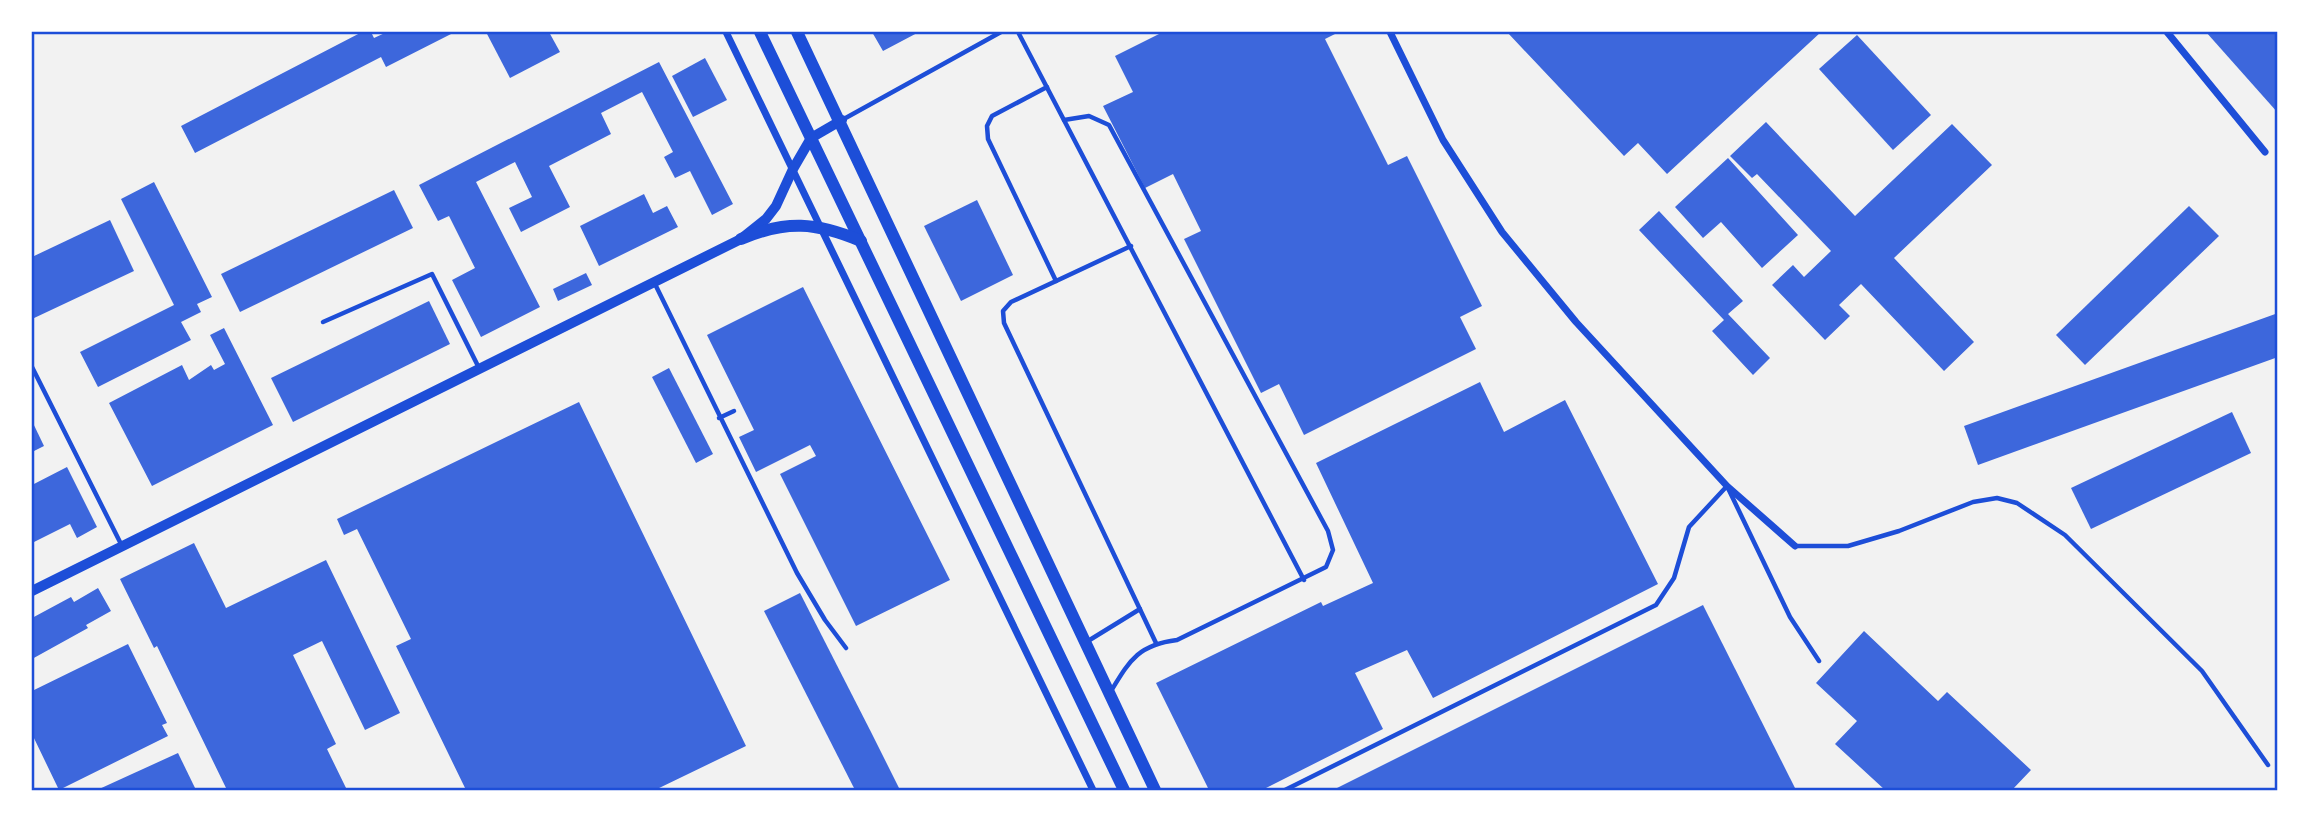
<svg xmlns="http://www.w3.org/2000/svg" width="2309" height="822" font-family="Barlow,sans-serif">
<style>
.building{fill:#3d67dc}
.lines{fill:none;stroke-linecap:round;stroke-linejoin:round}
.service{stroke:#1d4ed8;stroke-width:4.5}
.minor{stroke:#1d4ed8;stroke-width:7}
.tertiary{stroke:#1d4ed8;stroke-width:10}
.primary{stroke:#1d4ed8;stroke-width:12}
.neatline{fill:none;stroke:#1d4ed8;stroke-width:2.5}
</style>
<rect width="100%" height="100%" fill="#f2f2f2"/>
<g class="building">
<path d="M362,32h9l3,6 13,-6h68l-69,35 -5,-10 -186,96 -14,-27z"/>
<path d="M486,32h63l11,20 -50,26z"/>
<path d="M872,32l14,1 33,-1 -36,19z"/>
<path d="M1163,32h176l-14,7 63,126 19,-9 75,150 -22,11 16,32 -172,86 -25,-51 -18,9 -77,-154 17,-8 -28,-57 -28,14 -42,-82 30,-14 -18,-36z"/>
<path d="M1507,32h314l-154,142 -29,-31 -14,13z"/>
<path d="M2206,32h72v81z"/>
<path d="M1857,35l74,80 -38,35 -74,-81z"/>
<path d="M705,58l22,42 -34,17 -21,-41z"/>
<path d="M659,62l74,142 -21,11 -22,-44 -15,7 -11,-21 9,-5 -31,-60 -41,21 10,21 -62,32 21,41 -49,25 -12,-24 23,-11 -17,-35 -39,20 64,125 -59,30 -29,-57 23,-12 -26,-52 -11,5 -19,-36z"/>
<path d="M1766,122l89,94 97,-92 40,41 -98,93 80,84 -30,29 -83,-87 -22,21 11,11 -25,24 -53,-55 21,-20 11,12 27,-26 -74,-77 -5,4 -22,-22z"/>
<path d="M1728,158l70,77 -36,33 -41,-46 -18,16 -28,-31z"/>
<path d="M154,182l58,115 -15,7 4,8 -20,10 10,18 -93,47 -18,-35 94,-47 -53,-106z"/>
<path d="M394,190l19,38 -173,84 -19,-38z"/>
<path d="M644,194l9,19 14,-7 11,21 -79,39 -19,-40z"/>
<path d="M977,200l36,75 -52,26 -37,-75z"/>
<path d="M2189,206l30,30 -134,129 -29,-30z"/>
<path d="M1659,211l84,90 -15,13 42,44 -17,17 -41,-44 12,-11 -85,-90z"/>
<path d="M110,220l24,51 -102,48v-62z"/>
<path d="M586,273l6,12 -34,16 -5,-12z"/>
<path d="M803,287l147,293 -94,46 -76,-152 36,-18 -6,-11 -54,27 -17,-35 15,-7 -47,-95z"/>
<path d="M429,301l21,43 -157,78 -22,-44z"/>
<path d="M2278,313v44l-300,108 -14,-39z"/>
<path d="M224,328l49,97 -121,61 -43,-83 73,-38 7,15 22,-15 3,5 11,-6 -15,-29z"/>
<path d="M669,368l44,86 -17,9 -44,-86z"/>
<path d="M1480,382l24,50 61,-32 93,184 -225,114 -26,-48 -52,23 28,56 -121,61h-53l-53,-107 165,-81 2,4 50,-23 -57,-120z"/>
<path d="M579,402l167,344 -91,44h-189l-70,-144 15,-7 -54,-110 -13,6 -7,-16z"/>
<path d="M2232,412l19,41 -160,76 -20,-41z"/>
<path d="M32,421l12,25 -12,6z"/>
<path d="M67,467l30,60 -20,11 -7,-14 -38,19v-58z"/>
<path d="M194,543l32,65 100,-48 74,153 -35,17 -43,-89 -29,14 43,89 -9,5 20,41h-120l-70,-144 -3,2 -34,-69z"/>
<path d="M98,588l13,23 -25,14 2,3 -56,31v-41l39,-21 3,5z"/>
<path d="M800,593l71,139 29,58h-45l-91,-179z"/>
<path d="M1703,605l93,185h-463z"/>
<path d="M1864,631l74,70 9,-9 84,78 -19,20h-127l-50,-46 22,-23 -41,-38z"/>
<path d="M128,644l39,79 -5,2 6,11 -109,54 -27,-56v-43z"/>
<path d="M178,753l18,37h-99z"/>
</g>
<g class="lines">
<g class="service">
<path d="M1018,32l286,548"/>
<path d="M1047,87l-55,29 -5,10 1,13 68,142"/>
<path d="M842,120l159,-88"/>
<path d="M1064,120l25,-4 20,9 219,406 5,19 -7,17 -149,73c-39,5 -47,20 -66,51"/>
<path d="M1131,246l-120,56 -8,9 1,12 152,320"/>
<path d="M655,284l142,289 28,47 21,28"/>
<path d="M323,322l109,-48 48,96"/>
<path d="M32,367l89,177"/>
<path d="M719,418l15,-7"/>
<path d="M1795,546h53l51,-15 74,-29 24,-4 20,5 48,32 137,136 66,94"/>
<path d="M1088,641l52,-32"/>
<path d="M1285,790l371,-185 18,-27 15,-51 38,-41 63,131 29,44"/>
</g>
<g class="minor">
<path d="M726,32l367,758"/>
<path d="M1390,32l53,108 59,92 74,90 151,164 68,60"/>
<path d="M2167,32l98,120"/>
</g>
<path class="tertiary" d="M32,591l709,-352 25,-20 10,-13 17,-37 18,-31 31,-18"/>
<g class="primary">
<path d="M760,32l364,758"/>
<path d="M797,32l358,758"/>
<path d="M741,239c45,-19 75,-17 120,2"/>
</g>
</g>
<rect width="2309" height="822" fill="none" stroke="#ffffff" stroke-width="66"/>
<rect x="33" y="33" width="2243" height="756" class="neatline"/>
</svg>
